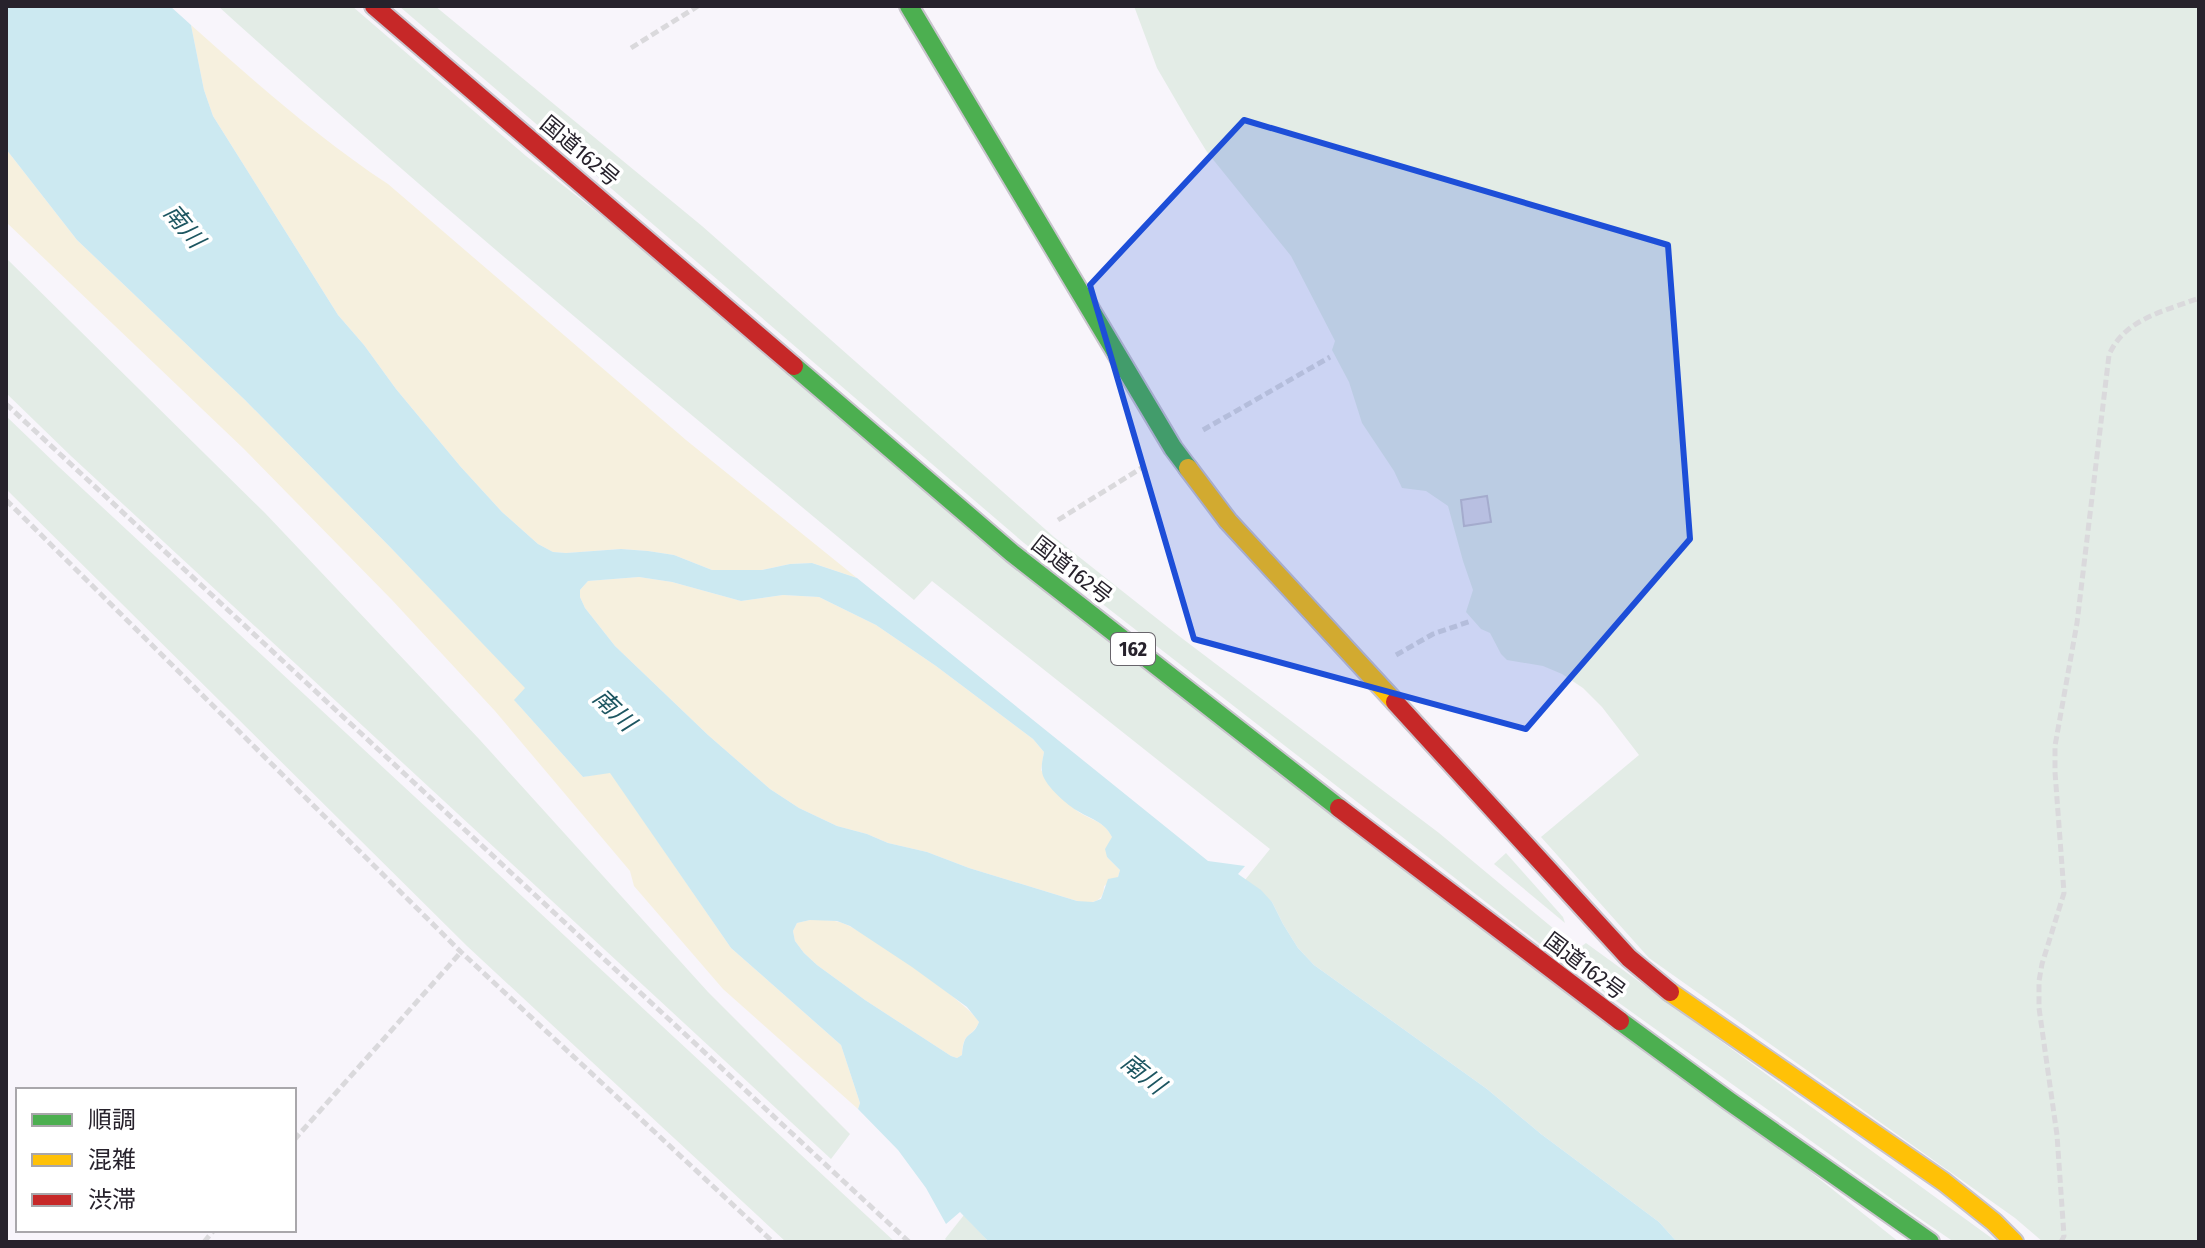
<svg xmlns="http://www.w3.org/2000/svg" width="2205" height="1248" font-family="'Fira Sans Condensed','Noto Sans JP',sans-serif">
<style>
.green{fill:#e3ece6}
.sand{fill:#f6f0de}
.water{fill:#cce9f1;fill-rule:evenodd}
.building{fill:#dfdbe4;stroke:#c6c2cb;stroke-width:2}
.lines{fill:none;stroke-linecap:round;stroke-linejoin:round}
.fast-casing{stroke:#c8c4cc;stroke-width:22}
.slow-casing{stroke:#c8c4cc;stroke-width:22}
.jam-casing{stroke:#c8c4cc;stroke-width:22}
.path{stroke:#dad9dc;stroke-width:5;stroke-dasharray:8 4;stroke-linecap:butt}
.fast{stroke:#4caf50;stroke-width:18}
.slow{stroke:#ffc107;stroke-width:18}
.jam{stroke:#c62828;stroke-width:18}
.marked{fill:#1d4ed8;fill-opacity:0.2;stroke:#1d4ed8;stroke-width:6;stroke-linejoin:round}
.labels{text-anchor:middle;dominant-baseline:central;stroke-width:7;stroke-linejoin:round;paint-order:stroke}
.shield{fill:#fff;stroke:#68646b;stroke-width:2}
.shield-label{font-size:20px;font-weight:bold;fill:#27222c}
.street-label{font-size:22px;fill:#27222c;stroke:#fff}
.water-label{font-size:24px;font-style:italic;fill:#1d5661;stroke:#fff}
</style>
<rect width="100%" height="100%" fill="#f8f5fb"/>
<g class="green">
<path d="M218,6h134l174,150 1373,1086h-222l-18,-20 -118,-88 -54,-45 -173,-124 -16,-17 -15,-24 -11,-22 -27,-22 25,-31 -338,-268 -18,19c-235,-195 -470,-389 -696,-594z"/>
<path d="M399,6h36l267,220 352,311 125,99 260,197 139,116 8,-6 411,299h-43l-51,-35 -327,-235 -552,-429z"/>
<path d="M1134,6h1065v1236h-156l-28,-24 -366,-260 -108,-121 98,-82 -37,-48 -19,-19 -21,-14 -19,-8 -36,-6 -6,-6 -11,-21 -9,-4 -15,-17 7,-22 -10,-29 -15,-55 -22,-15 -24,-3 -8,-17 -32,-48 -13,-41 -17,-32 3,-9 -44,-85 -84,-104 -18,-29 -32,-55z"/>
<path d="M6,258l259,255 215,227 228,252 142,142 -19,25 -760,-703 -65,-63z"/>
<path d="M6,416l53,51 836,775h-109l-319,-296 -461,-457z"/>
<path d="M1506,853l57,64 2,6 -71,-59z"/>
<path d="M964,1215l25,27h-41l-3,-3z"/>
</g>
<g class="sand">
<path d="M191,25c63,56 126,112 197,159l298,256 171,138 -45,-15 -22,1 -28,6h-50l-38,-15 -26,-4 -27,-2 -55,4 -13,-1 -15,-8 -36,-32 -42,-46 -64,-77 -32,-44 -26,-30 -125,-199 -9,-26z"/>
<path d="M6,149l71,91 168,160 146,148 135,140 -11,13 68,76 27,-5 121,176 110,97 19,58 -2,6 -135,-120 -89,-103 -4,-15 -135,-160 -103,-111 -148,-151 -238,-227z"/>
<path d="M639,577l33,5 69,19 42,-6 36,2 57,28 60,41 97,73 11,13 -3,18c11,13 22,30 35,40 14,11 27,9 36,27l-5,20 13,13 -2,7 -14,9c0,17 -13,18 -27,15l-108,-33 -42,-16 -39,-9 -21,-9 -30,-8 -38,-18 -29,-19 -62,-54 -93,-89 -30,-38 -5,-11v-7l8,-9z"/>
<path d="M810,920c13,0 25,-1 37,5 23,10 122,78 132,97 -7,17 -16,8 -17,33l-5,3 -6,-2 -86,-56 -48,-35 -13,-12 -9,-12 -2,-10 4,-8z"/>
</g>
<path class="water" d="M6,6h164l21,19 13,65 9,26 125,199 26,30 32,44 64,77 42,46 36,32 15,8 13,1 55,-4 27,2 26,4 38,15h50l28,-6 22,-1 45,15 351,283 37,5 -7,8 23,16 11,12 11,22 15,24 16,17 173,124 54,45 118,88 18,20h-688l-29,-30 -14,12 -20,-36 -28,-38 -40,-41 2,-6 -19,-58 -110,-97 -121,-175 -27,4 -69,-77 11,-12 -134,-140 -146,-148 -168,-160 -71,-91zM639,577l33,5 69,19 42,-6 36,2 57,28 60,41 97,73 11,13c-1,6 -3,13 -2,19 0,12 24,33 34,39 14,9 28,11 36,27l-7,12 2,8 13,13 -2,7 -10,2 -7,20 -8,3 -16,-1 -108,-33 -42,-16 -39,-9 -21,-9 -30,-8 -38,-18 -29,-19 -62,-54 -93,-89 -30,-38 -5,-11v-7l8,-9zM810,920l27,1 13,5 62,41 55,40 12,15c-7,18 -15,6 -17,33l-5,3 -6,-2 -86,-56 -48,-35 -13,-12 -9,-12 -2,-10 4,-8z"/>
<path class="building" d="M1487,496l4,26 -27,4 -3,-26z"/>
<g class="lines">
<defs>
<g id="fast">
<path d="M909,6l264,442 15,20"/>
<path d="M794,366l218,187 327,255"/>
<path d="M1620,1021l109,80 201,141"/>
</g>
<g id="slow">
<path d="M1188,468l40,53 167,181"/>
<path d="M1670,992l274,190 50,40 20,20"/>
</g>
<g id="jam">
<path d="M374,6l420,360"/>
<path d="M1395,702l234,256 41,34"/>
<path d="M1339,808l281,213"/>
</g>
</defs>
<use href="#fast" class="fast-casing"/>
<use href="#slow" class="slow-casing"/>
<use href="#jam" class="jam-casing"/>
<g class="path">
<path d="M631,48l67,-42"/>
<path d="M6,404l903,838"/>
<path d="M1203,430l127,-73"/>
<path d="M6,500l455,452 312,290"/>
<path d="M1058,520l85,-53"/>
<path d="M1396,655l37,-21 38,-13"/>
<path d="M294,1140l167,-188"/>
<path d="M204,1242l10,-12"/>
<path d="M2061,1242l3,-6 -7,-101 -18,-127v-27l3,-17 22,-71 -9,-121v-26l22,-123 32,-268c15,-36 56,-44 90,-57"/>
</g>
<use href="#fast" class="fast"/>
<use href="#slow" class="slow"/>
<use href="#jam" class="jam"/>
</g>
<path class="marked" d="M1244,120l424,125 22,294 -164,190 -332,-90 -104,-354z"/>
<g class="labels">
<rect class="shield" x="1111" y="633" width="44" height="32" rx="6"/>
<g class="shield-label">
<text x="1133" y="649">162</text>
</g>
<g class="street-label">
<text transform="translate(580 151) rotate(40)">国道162号</text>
<text transform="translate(1072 570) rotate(38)">国道162号</text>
<text transform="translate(1585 966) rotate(37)">国道162号</text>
</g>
<g class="water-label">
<text transform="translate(184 226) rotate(50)">南川</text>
<text transform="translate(614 710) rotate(44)">南川</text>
<text transform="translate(1143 1074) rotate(39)">南川</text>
</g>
</g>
<rect width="2205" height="1248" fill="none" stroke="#27222c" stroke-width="16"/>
<rect x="16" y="1088" width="280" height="144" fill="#ffffff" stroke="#a9a7ab" stroke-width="2"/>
<rect x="32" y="1114" width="40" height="12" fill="#4caf50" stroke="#a9a7ab" stroke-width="2"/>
<text x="88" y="1128" font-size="24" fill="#27222c">順調</text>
<rect x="32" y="1154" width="40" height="12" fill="#ffc107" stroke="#a9a7ab" stroke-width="2"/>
<text x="88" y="1168" font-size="24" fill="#27222c">混雑</text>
<rect x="32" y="1194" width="40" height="12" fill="#c62828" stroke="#a9a7ab" stroke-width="2"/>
<text x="88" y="1208" font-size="24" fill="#27222c">渋滞</text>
</svg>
